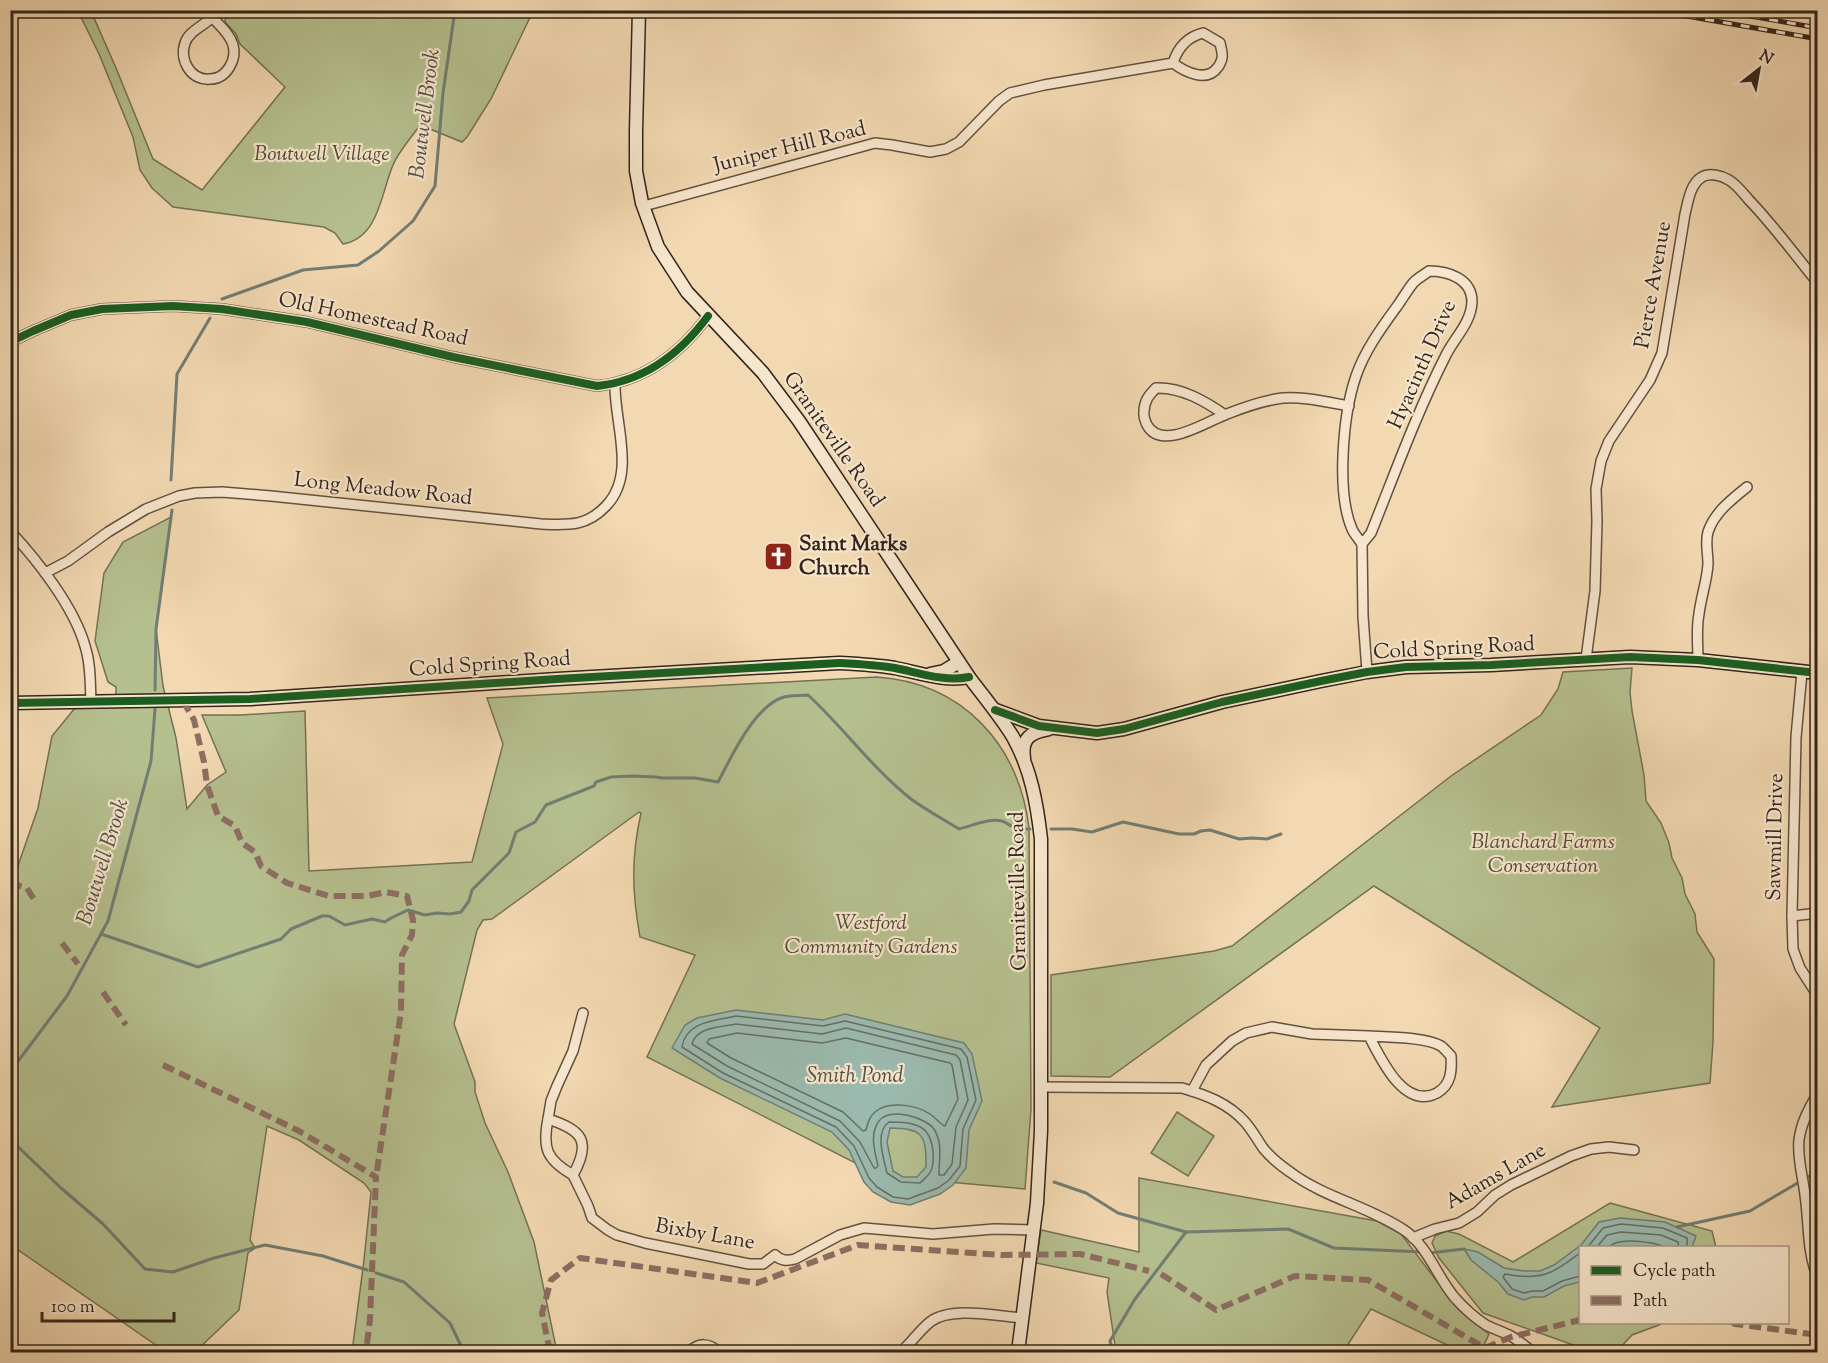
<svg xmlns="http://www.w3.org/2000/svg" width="1828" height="1363" font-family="'Sorts Mill Goudy',serif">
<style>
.green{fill:#b6c08f;stroke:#747255;stroke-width:1.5}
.water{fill:#9bbaaf;stroke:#717e74;stroke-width:1.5;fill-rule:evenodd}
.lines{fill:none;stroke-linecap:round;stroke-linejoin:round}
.shore{stroke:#666f65;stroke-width:1.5}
.stream{stroke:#717e74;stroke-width:3}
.street-casing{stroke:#625141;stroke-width:12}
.secondary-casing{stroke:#31241b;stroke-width:15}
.street{stroke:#f7e6cd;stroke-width:9}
.secondary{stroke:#f7e6cd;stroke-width:12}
.rail-casing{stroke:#31241b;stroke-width:5}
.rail{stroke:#f7e6cd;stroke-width:3;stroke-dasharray:9;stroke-linecap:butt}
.quiet{stroke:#8d6e63;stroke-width:6;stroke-dasharray:12 6;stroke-linecap:butt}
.cycleway-casing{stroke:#f7e6cd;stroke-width:11}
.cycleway{stroke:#1b5e20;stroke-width:8}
.labels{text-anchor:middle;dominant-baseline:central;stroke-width:4.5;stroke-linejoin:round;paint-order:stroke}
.street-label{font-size:21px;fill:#31241b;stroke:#f7e6cd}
.park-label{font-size:21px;font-style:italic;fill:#524b38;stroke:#f7e6cd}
.poi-label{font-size:21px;font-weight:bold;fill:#31241b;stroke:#f7e6cd;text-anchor:start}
.water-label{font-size:22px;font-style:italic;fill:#515147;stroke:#f7e6cd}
</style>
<rect width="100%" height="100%" fill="#f3d9b2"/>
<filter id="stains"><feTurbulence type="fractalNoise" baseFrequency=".00333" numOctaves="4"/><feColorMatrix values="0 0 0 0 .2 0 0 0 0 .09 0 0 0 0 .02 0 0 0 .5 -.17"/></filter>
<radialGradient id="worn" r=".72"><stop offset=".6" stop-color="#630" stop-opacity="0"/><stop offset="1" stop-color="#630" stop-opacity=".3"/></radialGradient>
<g class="green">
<path d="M78,11h13l25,57 37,91 49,31 83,-103 -45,-43 -4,-10 -11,-12 1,-11h307l-42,88 -24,38 -5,5 -42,-17c-9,13 -21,26 -27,40 -12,28 -14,73 -50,79l-8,-11 -11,-6 -151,-20 -21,-19 -12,-18 -7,-33 -34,-83z"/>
<path d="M171,517l-15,112 7,57 13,52 11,71 20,-24 19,-13 -24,-57h39l64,-4 4,160 163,-9 31,-118 -16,-46 390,-21c86,6 141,67 152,150l2,282 -6,80 -144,-13 -234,-119 48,-102 -55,-18c-8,-45 -9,-79 1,-124l-2,-1 -147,107 -9,1 -6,10 -23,94 21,58v10l10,31 23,49 26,70 23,110h-205l12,-92 7,-68 -7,-9 -65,-43 -32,-14 -17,114 5,8 -7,5 -9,57 -44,42h-29l-155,-107v-359l27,-78 14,-72 23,-28 41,-1v-20l-8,-5 -13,-41 9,-68 19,-31z"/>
<path d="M1632,668l-2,24 2,19 12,64 2,26 15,22 8,20 3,15 10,20 3,16 10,20 2,18 17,27 -1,83 -3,41 -158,24 48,-79 -226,-142 -264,191 -59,-1v-101l163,-24 18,-5 219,-170 90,-61 17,-26 5,-17z"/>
<path d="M1177,1112l37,24 -26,40 -37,-23z"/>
<path d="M1139,1178l238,43 24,13 57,75 31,25 -8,18h-19l-91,-43 -28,43h-227l-9,-60 2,-14 -73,-15 5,-33 98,22z"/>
<path d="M1610,1203l102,28 4,16 -136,1v74l82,1 -3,2 -27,10 -15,16 -24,1 -110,-39 -44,-55 -7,-15 3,-7 11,-5 13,3 54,28z"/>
</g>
<g class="water">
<path d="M736,1010l87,10 22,-6 119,29 8,11 10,47 -13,29 -3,38 -13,17 -13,9 -30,11 -19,-3 -18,-10 -9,-10 -15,-32 -17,-18 -112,-54 -48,-30 13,-23 12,-7zM890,1128c34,0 36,8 36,39l-9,10h-14l-10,-6 -6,-29z"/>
<path d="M1620,1218l45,4 31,14 -4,11 -112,1v34l-16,4 -20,11h-12l-8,3 -16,-6 -10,-12 -27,-22 -7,-11 14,3 26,16 20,3h16l14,-6 27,-20 18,-23z"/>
</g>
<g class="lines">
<g class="shore">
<path d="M736,1016l87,10 22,-5 116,28 6,8 9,43 -13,29 -3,37 -11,14 -11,8 -30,11 -15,-2 -16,-10 -8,-9 -15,-32 -18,-19 -113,-54 -41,-26c4,-26 33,-26 54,-31z"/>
<path d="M736,1024l86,10 24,-6 110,27 4,5 8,40 -12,27 -4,37 -8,11h-5c0,-15 4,-32 -5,-46 -9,-12 -44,-22 -55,-8 -10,13 -4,31 -1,45l-2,2h-2l-14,-26 -20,-21 -113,-55 -35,-22c4,-17 29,-17 44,-20z"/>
<path d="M737,1033l85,10 24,-5 104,25 2,2 6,34 -13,27c-5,-2 -9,-8 -15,-12 -14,-9 -42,-14 -55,-2 -6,5 -7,11 -9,18l-3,1 -20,-19 -112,-54 -24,-15 2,-4z"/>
<path d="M889,1122c11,0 23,0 33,6 11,7 13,28 10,40 -1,6 -8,11 -12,15l-19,-1 -14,-9c-3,-14 -13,-41 2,-51z"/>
<path d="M1587,1248l16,-20 18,-4 42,4 24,10v10"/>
<path d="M1596,1248l11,-13 14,-3 40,3 17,7 1,6"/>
<path d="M1608,1248c9,-12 47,-6 59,0"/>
<path d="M1580,1253c-29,21 -37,28 -75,21l-2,3 9,12 12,4 8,-2h11l19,-10 18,-5"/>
</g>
<g class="stream">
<path d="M222,299l81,-29 55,-5 21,-14 34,-30 22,-35 8,-93 12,-83"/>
<path d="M171,480l6,-106 33,-56"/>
<path d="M155,690l1,-61 16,-119"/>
<path d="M1051,829h21l20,3 31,-10 56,12h15l7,-3 9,-1 29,9 13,-1 15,1 14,-5"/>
<path d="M101,934l97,33 83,-28 10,-10 31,-13h7l16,9 27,-6 13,3c4,-4 17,-9 23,-12l17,5 12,-2 13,1 11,-2 8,-11 3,-11 37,-37 7,-21 19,-10 11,-17 48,-19 2,-4 15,-5 21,-1 24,1 6,1h33l23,4c14,-26 36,-76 66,-85 8,-2 17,-1 24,-2 36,33 65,74 103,104 15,11 32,20 48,30 13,-3 29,-11 43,-8 4,1 8,5 13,7 4,1 10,1 15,1"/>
<path d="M10,1072l57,-76 41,-75 43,-160 4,-52"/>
<path d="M10,1139l51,49 42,36 42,45 28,3 41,-14 51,-13 58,11 44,14"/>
<path d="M1054,1182l32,11 32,20 68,19 102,-3 46,19 89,4"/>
<path d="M1677,1227l73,-16 68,-40"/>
<path d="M1429,1253l35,-4"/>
<path d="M376,1273l28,9 46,41 14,29"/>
<path d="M1113,1352l-3,-11 25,-42 51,-67"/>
</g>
<defs>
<g id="street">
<path d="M213,18c7,8 17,16 20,27 4,14 -6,34 -23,34 -19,2 -31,-19 -25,-36 5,-15 25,-18 32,-33"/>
<path d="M644,206l231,-63 17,2 38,7 16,-3 13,-7 40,-41 11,-8 34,-8 129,-22c5,-16 14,-26 30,-30l17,10c1,5 3,11 2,15 0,2 -3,8 -4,9 -11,16 -33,5 -45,-4"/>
<path d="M1429,271c18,0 43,7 43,31 -1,21 -17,35 -26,53 -29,57 -51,118 -75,178l-9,11c-3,-5 -8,-10 -10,-15 -16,-37 -9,-115 4,-153 9,-26 26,-49 42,-71 5,-7 10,-16 16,-23 4,-4 10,-7 15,-11z"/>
<path d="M10,342l23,-11 38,-16 31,-6 71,-3 49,3 85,13 146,35 144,29c48,-5 83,-32 111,-70"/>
<path d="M1225,415c-20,-14 -44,-28 -69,-27 -7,7 -12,13 -12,24 -1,5 1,8 3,13 15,27 60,-4 80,-11 15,-6 32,-12 49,-15 22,-4 51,3 73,7"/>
<path d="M10,531c28,30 64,76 75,115 6,18 5,37 6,55"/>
<path d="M1362,544l1,72 4,56"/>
<path d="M45,573l23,-12 40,-29 38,-23 33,-13 16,-3 27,-1 49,4 270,28c27,1 45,3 65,-18 31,-32 8,-83 9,-122"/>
<path d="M1586,659l9,-68 2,-70 -1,-32 5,-28 8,-20 41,-61 12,-27 23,-139c3,-12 5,-30 17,-37 8,-5 20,-1 27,3 8,5 14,13 20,20 25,26 46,55 69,83"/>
<path d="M1698,660c0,-15 -2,-31 1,-46 2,-17 8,-33 9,-50 0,-11 -3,-22 0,-32 6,-19 24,-33 39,-45"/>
<path d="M1802,672l-6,65 -4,179 1,33 7,19 18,28"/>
<path d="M1792,916l26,-3"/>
<path d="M583,1013l-10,38 -16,35 -6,15 -3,18c34,11 44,22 25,56l15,31 4,12 16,12 9,5 28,8 104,21h14l12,-9c6,6 12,6 20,4l45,-24 24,-7 69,6 61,-5 39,1"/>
<path d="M1042,1087l140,1c24,7 46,15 63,34 7,8 12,17 18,26 8,10 17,17 27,24 35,26 78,34 114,58 24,16 33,47 51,68 9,10 20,20 31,27 8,4 17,7 25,11 8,5 15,11 22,16"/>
<path d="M1192,1091l14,-26 26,-24 14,-8 26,-6 40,7 57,2c12,23 35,74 68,57 14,-8 15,-22 14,-37 -3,-3 -7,-8 -10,-10 -15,-9 -54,-9 -72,-10"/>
<path d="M548,1119c-6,30 -1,41 25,56"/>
<path d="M1413,1238l22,-9 24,-6 18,-11 18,-17 16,-10 60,-29 20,-7 18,-2 25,3"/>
<path d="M1816,1273c-9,-24 -7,-52 -11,-78 -2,-18 -8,-37 -6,-55 2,-17 10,-32 19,-47"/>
<path d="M689,1352c10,-10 20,-9 30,0"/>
<path d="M901,1352c10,-9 18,-21 29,-30 21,-16 66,-6 92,-4"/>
</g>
<g id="secondary">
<path d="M639,10l-3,121v40l6,32 16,44 29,45 76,81 36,48 170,256c15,20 31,39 44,60 18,32 24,67 28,102v292l-4,72 -19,149"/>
<path d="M930,674l14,-3 15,-9"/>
<path d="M10,703l240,-4 307,-20 282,-16c18,1 37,2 56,5 25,5 50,14 74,9"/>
<path d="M996,710l43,16 58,7 27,-4 98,-27 99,-21 46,-9 39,-5 85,-2 139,-8 68,3 120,13"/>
<path d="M1024,758c-3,-20 7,-26 25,-29"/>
<path d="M10,1351l3,1"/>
</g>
</defs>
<use href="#street" class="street-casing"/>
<use href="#secondary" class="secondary-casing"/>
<use href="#street" class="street"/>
<use href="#secondary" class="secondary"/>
<defs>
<g id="rail">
<path d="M1652,10l166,29"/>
<path d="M1716,10l102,18"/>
</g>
</defs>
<use href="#rail" class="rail-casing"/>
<use href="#rail" class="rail"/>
<g class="quiet">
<path d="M183,701l11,19 10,42 3,23 11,31 17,10 7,17 13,9 6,14 26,17 42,13h38l19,-4 21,4 6,24 -1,15 -10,20 -1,57 -25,165"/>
<path d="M10,883l17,5 9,15"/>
<path d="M62,943l16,21"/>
<path d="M103,992l23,33"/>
<path d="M163,1065l136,66 77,46 -6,142 -4,33"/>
<path d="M1161,1274l55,36 79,-34 73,4 117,68 26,-11 69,-17"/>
<path d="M1732,1322l3,2 83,11"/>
<path d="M550,1352l-8,-39 9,-33 29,-22 177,25 101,-38 143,10 79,-1 69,17"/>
</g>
<defs>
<g id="cycleway">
<path d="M10,342l23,-11 38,-16 31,-6 71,-3 49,3 85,13 146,35 144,29c48,-5 83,-32 111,-70"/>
<path d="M10,703l240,-4 307,-20 282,-16c18,1 37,2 56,5 25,5 50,14 74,9"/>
<path d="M995,710l44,16 58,7 27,-4 98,-27 99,-21 46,-9 39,-5 85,-2 139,-8 68,3 120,13"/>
</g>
</defs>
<use href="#cycleway" class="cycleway-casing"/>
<use href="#cycleway" class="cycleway"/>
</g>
<defs>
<symbol id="church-square" viewBox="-11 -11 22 22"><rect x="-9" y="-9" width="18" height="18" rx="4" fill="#8f2418" stroke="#f7e6cd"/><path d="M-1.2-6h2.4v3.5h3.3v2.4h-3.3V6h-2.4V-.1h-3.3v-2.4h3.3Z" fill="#fff"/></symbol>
</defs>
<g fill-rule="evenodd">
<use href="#church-square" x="762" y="540" width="33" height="33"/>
</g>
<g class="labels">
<g class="street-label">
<text transform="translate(790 148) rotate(-14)">Juniper Hill Road</text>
<text transform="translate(1654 285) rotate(-80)">Pierce Avenue</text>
<text transform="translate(373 320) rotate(12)">Old Homestead Road</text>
<text transform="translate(1423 365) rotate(-66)">Hyacinth Drive</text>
<text transform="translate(833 440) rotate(55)">Graniteville Road</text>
<text transform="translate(383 490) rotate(6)">Long Meadow Road</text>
<text transform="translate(1454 649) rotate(-3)">Cold Spring Road</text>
<text transform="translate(490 665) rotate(-4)">Cold Spring Road</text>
<text transform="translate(1776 837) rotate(-89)">Sawmill Drive</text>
<text transform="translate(1019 891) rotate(-91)">Graniteville Road</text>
<text transform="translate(1496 1177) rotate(-30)">Adams Lane</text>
<text transform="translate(705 1235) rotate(10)">Bixby Lane</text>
</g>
<g class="park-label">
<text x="322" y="155">Boutwell Village</text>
<text x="1543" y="843">Blanchard Farms<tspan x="1543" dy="24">Conservation</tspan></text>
<text x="871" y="924">Westford<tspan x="871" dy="24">Community Gardens</tspan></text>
</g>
<g class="poi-label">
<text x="799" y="545">Saint Marks<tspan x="799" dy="24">Church</tspan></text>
</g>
<g class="water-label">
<text transform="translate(426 114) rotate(-83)">Boutwell Brook</text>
<text transform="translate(104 862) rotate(-73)">Boutwell Brook</text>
<text x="855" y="1077">Smith Pond</text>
</g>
</g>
<rect width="1828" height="1363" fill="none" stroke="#f3d9b2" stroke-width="36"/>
<rect x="12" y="12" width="1804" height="1339" fill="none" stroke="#31241b" stroke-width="3"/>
<rect x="18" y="18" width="1792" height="1327" fill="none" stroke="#31241b" stroke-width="1.5"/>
<rect x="1579" y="1246" width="210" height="78" fill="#f7e6cd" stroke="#a89886" stroke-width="1.5"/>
<rect x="1591" y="1266" width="30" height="9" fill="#1b5e20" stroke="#a89886" stroke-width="1.5"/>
<text x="1633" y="1276" font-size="18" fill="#31241b">Cycle path</text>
<rect x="1591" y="1296" width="30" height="9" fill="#8d6e63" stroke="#a89886" stroke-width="1.5"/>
<text x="1633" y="1306" font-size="18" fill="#31241b">Path</text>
<g transform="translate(1759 69) rotate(31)" stroke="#f7e6cd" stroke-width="4.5" paint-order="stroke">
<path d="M0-4.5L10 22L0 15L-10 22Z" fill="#31241b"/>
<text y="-9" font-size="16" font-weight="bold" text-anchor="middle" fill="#31241b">N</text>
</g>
<path d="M42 1312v9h132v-9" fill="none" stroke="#31241b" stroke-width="3"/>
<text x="51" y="1312" font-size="18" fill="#31241b" stroke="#f7e6cd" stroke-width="4.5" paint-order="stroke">100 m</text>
<rect width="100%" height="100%" filter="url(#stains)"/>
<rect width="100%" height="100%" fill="url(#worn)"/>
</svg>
